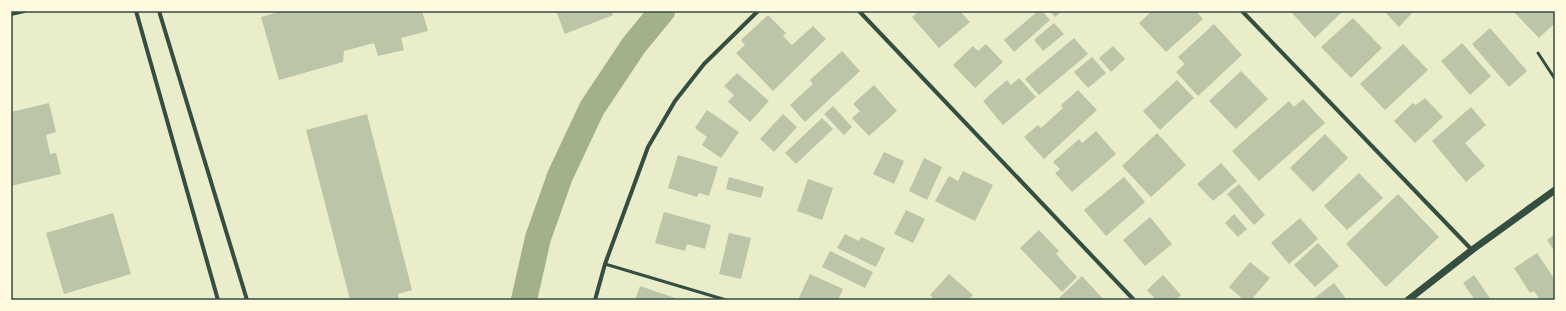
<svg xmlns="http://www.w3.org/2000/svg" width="1566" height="311" font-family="'Fira Sans Condensed',sans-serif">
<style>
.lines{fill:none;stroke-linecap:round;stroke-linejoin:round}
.canal{stroke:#a3b18a;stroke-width:26}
.building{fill:#bcc5a7}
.service{stroke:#344e41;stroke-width:3}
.minor{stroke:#344e41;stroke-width:4}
.tertiary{stroke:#344e41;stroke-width:7}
.neatline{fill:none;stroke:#344e41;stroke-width:1.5}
</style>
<rect width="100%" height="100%" fill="#e9edc9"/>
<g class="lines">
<path class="canal" d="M524,300l14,-62 22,-62 32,-68 42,-63 28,-34"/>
</g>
<g class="building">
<path d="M282,11h140l6,20 -27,7 3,12 -26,6 -4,-13 -30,8 -1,11 -64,18 -18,-63z"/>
<path d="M556,11h56l1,4 -48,19z"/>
<path d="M919,11h41l10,11 -31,26 -27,-31z"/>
<path d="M1038,11h4l8,9 -36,32 -10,-12z"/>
<path d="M1050,11h12l-7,6z"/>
<path d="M1152,11h44l7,8 -37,33 -27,-29z"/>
<path d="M1292,11h51l-28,27 -24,-26z"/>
<path d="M1384,11h30l-15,16z"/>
<path d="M1513,11h42v12l-16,15z"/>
<path d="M768,15l18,18 -3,3 9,9 21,-19 13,13 -53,52 -37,-38 9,-8 -4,-5z"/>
<path d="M1353,18l29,30 -31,30 -30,-31z"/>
<path d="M1054,23l10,11 -21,17 -9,-11z"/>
<path d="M1214,24l28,31 -44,41 -22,-24 9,-8 -7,-7z"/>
<path d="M1490,28l37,43 -18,16 -37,-43z"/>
<path d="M1074,38l14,16 -49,41 -14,-16z"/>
<path d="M1462,43l29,33 -21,19 -29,-34z"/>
<path d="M986,44l17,18 -28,26 -22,-23 20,-19 5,5z"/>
<path d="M1403,44l25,26 -43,40 -25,-26z"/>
<path d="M1113,46l12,13 -14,13 -12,-14z"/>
<path d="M842,51l18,20 -55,51 -15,-17 23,-21 -3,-4z"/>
<path d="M1092,57l14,16 -18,15 -14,-16z"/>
<path d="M1241,71l27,28 -32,30 -27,-28z"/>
<path d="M737,73l32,28 -19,21 -22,-20 6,-7 -10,-9z"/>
<path d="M1019,78l17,19 -33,28 -20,-24 24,-21 4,5z"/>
<path d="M1177,80l17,18 -34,32 -17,-19z"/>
<path d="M874,85l23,26 -28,25 -17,-18 8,-7 -7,-7z"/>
<path d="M1078,90l19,20 -53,49 -20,-22 14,-12 3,3 22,-20 -2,-3z"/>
<path d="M1425,98l18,19 -28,26 -21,-22 19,-18 3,2z"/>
<path d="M1303,99l22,24 -66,58 -27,-30 57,-50 5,6z"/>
<path d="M49,103l7,29 -10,3 4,19 6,-1 5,21 -50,12v-74z"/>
<path d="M833,106l19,21 -8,8 -20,-21z"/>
<path d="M1471,107l15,18 -21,18 20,23 -19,16 -34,-41z"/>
<path d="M707,110l32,22 -18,26 -19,-13 5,-8 -12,-9z"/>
<path d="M367,114l45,176 -14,4 1,6h-49l-44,-170z"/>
<path d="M783,114l14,13 -23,25 -14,-13z"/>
<path d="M822,118l11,11 -37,35 -11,-11z"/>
<path d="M1096,131l20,23 -44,38 -17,-19 5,-4 -7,-7 26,-23 3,4z"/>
<path d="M1157,133l29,32 -35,32 -29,-31z"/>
<path d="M1325,134l23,24 -35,34 -23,-24z"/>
<path d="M884,152l20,9 -10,23 -21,-10z"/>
<path d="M678,155l40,12 -9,29 -10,-3 -2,4 -29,-9z"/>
<path d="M924,158l18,9 -15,33 -18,-9z"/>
<path d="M1221,163l16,18 -24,20 -16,-17z"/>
<path d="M963,171l30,14 -18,36 -40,-20 14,-25 9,5z"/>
<path d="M1359,173l24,25 -36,32 -23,-24z"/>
<path d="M729,177l35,10 -3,11 -35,-9z"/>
<path d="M1124,177l21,25 -39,34 -22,-26z"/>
<path d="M808,179l25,9 -11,32 -25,-9z"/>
<path d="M1239,184l26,31 -11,10 -27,-31z"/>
<path d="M1398,194l41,43 -53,50 -40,-43z"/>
<path d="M906,210l19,9 -12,24 -19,-9z"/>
<path d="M664,212l47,13 -6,24 -18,-5 -2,7 -30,-8z"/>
<path d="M113,213l18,61 -67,20 -18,-61z"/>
<path d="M1234,214l13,15 -9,8 -13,-14z"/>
<path d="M1150,217l22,27 -27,22 -22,-26z"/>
<path d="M1300,218l18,21 -29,25 -18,-21z"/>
<path d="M1039,230l20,21 -3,3 21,23 -15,15 -42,-44z"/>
<path d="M729,233l22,5 -10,41 -22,-5z"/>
<path d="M845,234l14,7 2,-4 24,11 -9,19 -39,-19z"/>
<path d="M1555,234v18l-8,-12z"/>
<path d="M1318,243l21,23 -24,21 -21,-22z"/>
<path d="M830,251l43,21 -8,16 -43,-21z"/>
<path d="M1537,253l18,27v20h-15l-6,-9 -4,2 -16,-25z"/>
<path d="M1250,262l20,16 -19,22h-7l-15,-13z"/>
<path d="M810,274l33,15 -5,11h-40z"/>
<path d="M949,274l24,21 -5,5h-33l-5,-5z"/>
<path d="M1163,275l18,20 -3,3 1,2h-23l-9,-10z"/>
<path d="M1474,275l17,25h-16l-12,-17z"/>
<path d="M1082,276l22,24h-44l-1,-2z"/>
<path d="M1334,283l13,17h-35z"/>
<path d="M640,286l41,14h-46z"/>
</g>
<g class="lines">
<g class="service">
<path d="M1538,53l17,26"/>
<path d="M605,264l121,36"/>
</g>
<g class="minor">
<path d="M136,11l82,289"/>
<path d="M159,11l88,289"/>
<path d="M859,11l275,289"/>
<path d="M1242,11l230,239"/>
<path d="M11,14l13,-3"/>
<path d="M595,300l10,-36 43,-117 27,-46 29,-37 54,-53"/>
</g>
<path class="tertiary" d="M1408,300l64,-50 83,-60"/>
</g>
<rect width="1566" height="311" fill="none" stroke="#fefae0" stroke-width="24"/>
<rect x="12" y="12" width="1542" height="287" class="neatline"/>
</svg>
